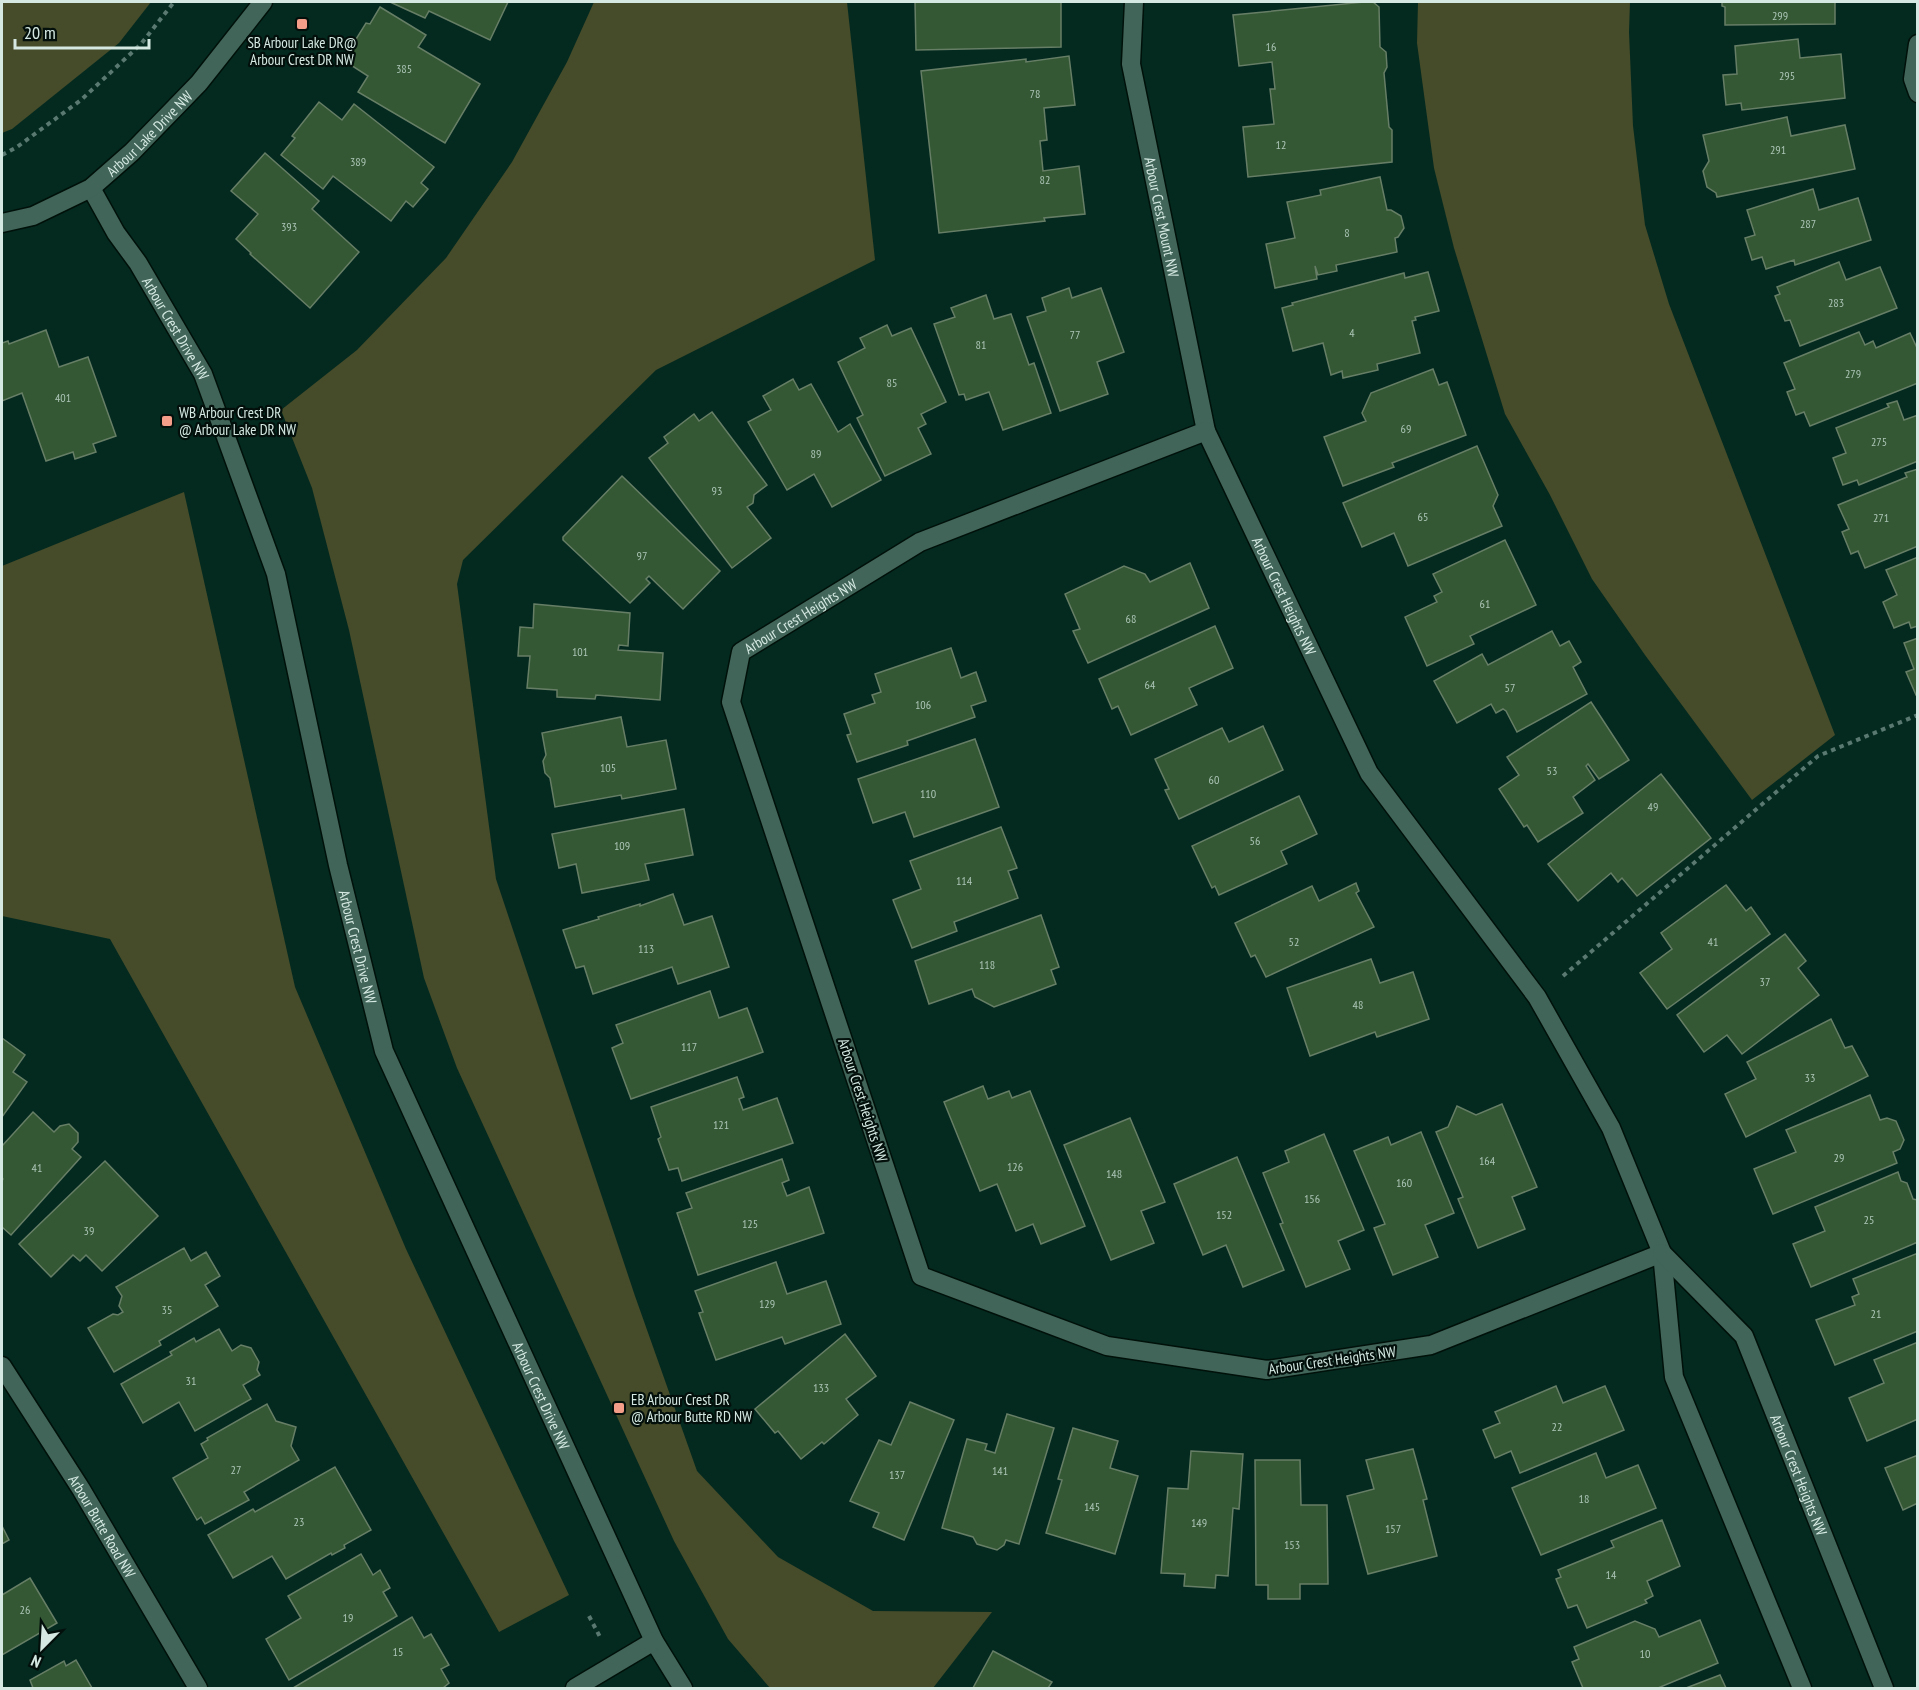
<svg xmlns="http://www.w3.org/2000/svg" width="1919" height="1690" font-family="'PT Sans Narrow',sans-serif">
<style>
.green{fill:#464b29}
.building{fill:#335833;stroke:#677e66;stroke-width:1.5}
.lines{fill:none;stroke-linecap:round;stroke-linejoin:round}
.minor-casing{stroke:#00110a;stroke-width:21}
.path{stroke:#5a7970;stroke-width:4;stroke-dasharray:4.5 4.5;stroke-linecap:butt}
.minor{stroke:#416559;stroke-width:18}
.poi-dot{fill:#f49e8a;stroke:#030f0b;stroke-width:2}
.labels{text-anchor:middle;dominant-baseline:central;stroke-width:4.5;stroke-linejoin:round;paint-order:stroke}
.number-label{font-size:12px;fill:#acc5b6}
.poi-label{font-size:15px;fill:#d5e9e2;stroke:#030f0b;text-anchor:start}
.street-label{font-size:15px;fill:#d5e9e2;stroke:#030f0b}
</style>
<rect width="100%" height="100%" fill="#042a20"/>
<g class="green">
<path d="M2,2h149l-32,41 -107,86 -10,4z"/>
<path d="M594,2h253l28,258 -219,110 -193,190 -6,24 39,295 139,417 62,175 81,86 95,54 119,1 -59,76h-163l-42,-49 -54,-98 -217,-473 -33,-90 -75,-348 -37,-142 -31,-78 76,-60 89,-92 66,-96 55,-100z"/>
<path d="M1418,2h212l-1,30 4,94 12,99 24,79 166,431 -83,65 -107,-145 -53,-76 -42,-84 -45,-81 -51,-166 -20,-80 -17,-125z"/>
<path d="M184,492l111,495 111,262 163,346 -70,37 -389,-693 -108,-23v-350z"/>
</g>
<g class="building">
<path d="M390,2h118l-18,38 -61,-29 -4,7z"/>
<path d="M915,2h146v45l-145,3z"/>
<path d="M1364,2h9l6,5 1,40 6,5 1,15 -3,6 5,54 3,3v32l-144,15 -5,-50 31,-3 -4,-35h5l-3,-27 -33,4 -6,-51z"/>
<path d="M1722,2h113v22l-110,1v-18l-3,-1z"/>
<path d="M380,7l46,28 -8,12 62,37 -35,59 -87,-51 10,-16 -25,-16 23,-37 4,1z"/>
<path d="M1798,39l2,19 41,-4 4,44 -103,12 -1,-7 -15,2 -3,-30 14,-1 -2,-28z"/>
<path d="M1069,56l6,49 -31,3 3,32 -7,1 3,30 36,-5 6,48 -41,4 1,3 -106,12 -18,-162 105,-12v3z"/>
<path d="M319,102l23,18 12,-16 80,63 -13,16 7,6 -15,18 -7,-6 -15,20 -58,-45 -10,13 -42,-34 14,-17 -3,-2z"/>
<path d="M1787,117l4,19 54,-11 10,44 -138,28 -1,-4 -9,-6 -4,-16 6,-10 -6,-26z"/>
<path d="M265,153l54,48 -7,8 47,43 -49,56 -60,-54 1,-1 -15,-14 22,-25 -27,-23z"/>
<path d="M1380,177l7,33h4l10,6 3,12 -6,9 -3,1 2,14 -61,13 1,6 -19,4 -3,-9 2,13 -42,9 -9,-44 29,-6 -8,-36 34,-7 -1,-5z"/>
<path d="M1813,189l6,21 39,-12 13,42 -76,25 -1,-5 -28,9 -4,-12 -10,3 -7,-22 10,-3 -8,-25z"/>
<path d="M1839,262l7,18 34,-13 17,41 -97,38 -10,-26 -5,1 -10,-25 5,-2 -3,-7z"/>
<path d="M1428,272l11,39 -24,6 1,3 -4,1 8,32 -43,11 1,6 -35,8 -1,-7 -11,4 -8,-32 -30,8 -11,-43 11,-3 -1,-2 112,-30 1,5z"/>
<path d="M1069,288l3,10 29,-10 23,64 -27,10 11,32 -48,17 -33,-94 19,-6 -4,-13z"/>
<path d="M986,295l8,24 17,-5 18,51 5,-2 17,50 -48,17 -14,-38 -23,8 -2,-6 -5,1 -25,-71 21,-7 -4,-9z"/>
<path d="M887,325l5,11 19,-8 35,74 -25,12 5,10 -8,4 13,26 -46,22 -28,-58 6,-3 -25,-53 27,-14 -5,-10z"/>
<path d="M46,330l13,37 29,-10 28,79 -23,8 3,8 -21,7 -2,-7 -27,9 -24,-68 -20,8v-58l6,-2 1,3z"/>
<path d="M1859,332l6,13 8,-4 3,7 34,-15 8,17v33l-108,43 -6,-14 -8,3 -9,-23 8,-3 -11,-26z"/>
<path d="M1433,369l6,16 8,-3 19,53 -74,28 2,4 -51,19 -19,-49 42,-16 -4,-8 9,-20z"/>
<path d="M793,379l6,11 12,-6 27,48 12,-8 31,56 -49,27 -18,-33 -27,16 -39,-68 23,-12 -8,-14z"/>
<path d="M1897,401l7,19 14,-5v46l-59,24 -2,-5 -14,5 -10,-27 13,-5 -10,-25 53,-21 -2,-3z"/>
<path d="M712,412l55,73 -13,10 -1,8 -6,4 24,31 -39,30 -83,-110 19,-15 -4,-6 30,-23 5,7z"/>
<path d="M1477,446l21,49 -5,11 9,20 -94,40 -14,-33 -32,14 -19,-44z"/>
<path d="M1918,469v77l-53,22 -7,-17 -7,3 -9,-22 7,-3 -11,-24 69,-28 -2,-4z"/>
<path d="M622,476l98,95 -37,38 -34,-33 -3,3 4,4 -20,20 -67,-63v-3z"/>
<path d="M1505,540l31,65 -66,31 4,8 -47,22 -22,-49 32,-15 -3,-6 8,-4 -9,-18z"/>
<path d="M1918,557v69l-7,2 -2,-6 -15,6 -11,-26 14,-7 -11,-25z"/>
<path d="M1190,563l19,45 -121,55 -15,-32 7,-2 -15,-35 59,-28 21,8 5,8z"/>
<path d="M534,604l96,9 -2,33 -9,-1 -1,5 45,3 -3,47 -64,-5 -1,4 -38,-2v-7l-30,-2 3,-32h-12l2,-29 13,1z"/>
<path d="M1215,626l18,42 -44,20 8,17 -66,30 -13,-29 -6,3 -13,-30z"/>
<path d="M1552,631l8,15 9,-5 12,21 -8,5 14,27 -70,38 -11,-21 -3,-2 -7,4 -5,-9 -34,19 -23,-42 48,-27 6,11z"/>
<path d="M1918,638v56l-2,1 -10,-23 8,-3 -10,-26z"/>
<path d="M951,648l10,30 15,-6 10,29 -15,5 4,11 -68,24 1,4 -51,17 -10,-27 4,-1 -7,-20 31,-11 -3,-8 9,-3 -6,-18z"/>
<path d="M1591,702l38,58 -30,19 -11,-15 -2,2 9,14 -22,17 10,16 -45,29 -11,-17 -3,2 -25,-38 20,-14 -12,-18z"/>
<path d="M621,717l6,30 39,-7 10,49 -54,10 -1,-4 -66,12 -5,-29 -5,-5 -2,-12 3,-6 -4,-22z"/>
<path d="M1263,726l20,44 -104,49 -14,-29 4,-1 -14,-30 67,-31 7,14z"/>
<path d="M975,739l24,68 -85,30 -9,-25 -32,11 -15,-44z"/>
<path d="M1661,774l50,64 -74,58 -15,-18 -4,4 -7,-9 -33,28 -30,-37z"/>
<path d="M1299,796l18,38 -36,17 6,13 -68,31 -4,-9 -3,2 -20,-42z"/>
<path d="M684,809l9,46 -48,9 4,16 -67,13 -6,-29 -17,4 -7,-34z"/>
<path d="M1001,827l16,41 -9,3 10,27 -64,24 3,9 -45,17 -19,-48 28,-11 -11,-28z"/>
<path d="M1356,883l3,8 -3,2 18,34 -108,50 -11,-22 -4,2 -16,-34 77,-37 7,15z"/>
<path d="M1726,885l20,26 5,-4 19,27 -103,75 -27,-36 32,-24 -11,-16z"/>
<path d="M673,894l11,31 28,-9 17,51 -51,17 -6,-17 -79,27 -9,-28 -8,2 -13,-38 36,-11 -1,-2 42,-13v2z"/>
<path d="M1041,915l18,52 -8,3 5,14 -62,23 -19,-10 -3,-8 -43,15 -14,-43z"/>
<path d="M1785,934l21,27 -8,7 21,27 -77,59 -15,-19 -23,17 -27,-37z"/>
<path d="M1371,959l9,24 33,-11 16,47 -52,18 -2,-5 -65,24 -23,-68z"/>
<path d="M710,991l9,27 28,-10 16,44 -132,47 -19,-51 11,-5 -7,-18z"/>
<path d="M1831,1019l14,29 7,-2 16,30 -122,61 -21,-43 31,-15 -9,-17z"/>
<path d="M2,1038l23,17 -12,17 14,10 -25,35z"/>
<path d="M737,1077l7,20 -5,2 4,11 34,-12 16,45 -111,38 -4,-13 -9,2 -11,-31 3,-2 -10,-30z"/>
<path d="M983,1086l5,13 21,-8 3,7 18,-7 55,135 -44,18 -8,-20 -17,7 -19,-47 -17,7 -36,-89z"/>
<path d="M1870,1095l10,25 7,-2 9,3 8,19 -4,9 -7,3 4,11 -124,51 -19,-45 42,-17 -10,-22z"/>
<path d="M1502,1104l35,83 -25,10 13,32 -47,19 -20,-49 5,-2 -27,-65 12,-5 9,-21 19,9z"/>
<path d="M33,1112l21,20 6,-6 9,-2 9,9v9l-6,7 9,8 -70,78 -9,-8v-46l1,-2 -1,-2v-31z"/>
<path d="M1130,1118l35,84 -24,9 13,32 -43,17 -47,-115z"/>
<path d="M1421,1132l33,81 -29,12 13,32 -45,18 -19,-47 11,-4 -31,-73 34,-14 3,8z"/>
<path d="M1324,1134l40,96 -26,11 12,28 -44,18 -26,-63 3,-1 -20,-50 26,-11 -4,-11z"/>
<path d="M1237,1157l47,113 -41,17 -17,-42 -23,10 -29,-71z"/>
<path d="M782,1159l7,21 -7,3 5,13 22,-9 15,46 -126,42 -21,-62 15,-5 -6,-15z"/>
<path d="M105,1161l53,55 -56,55 -16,-16 -6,6 -7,-6 -22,22 -32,-33z"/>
<path d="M1898,1172l3,9 6,2 6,16 5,1v42l-107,45 -18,-43 32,-13 -10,-24z"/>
<path d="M184,1248l7,13 15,-9 14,24 -15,9 13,21 -59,35 2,4 -47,27 -26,-44 25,-14 5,1 5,-3 -4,-6 3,-10 -6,-9z"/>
<path d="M1918,1253v78l-83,34 -19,-45 39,-15 -3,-8 7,-3 -6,-15z"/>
<path d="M776,1262l11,32 39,-13 15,43 -56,20 -3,-7 -66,23 -17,-47 4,-1 -8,-21z"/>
<path d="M219,1329l13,22 9,-6 10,3 8,14 -2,8 3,5 -17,10 8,14 -56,32 -16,-29 -36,21 -22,-39 51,-29 -2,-3 24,-14 2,4z"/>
<path d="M845,1334l31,42 -30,23 12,16 -34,29 -2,-2 -21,17 -23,-28 -3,2 -20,-24z"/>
<path d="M1918,1342v77l-51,22 -18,-43 35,-15 -10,-23z"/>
<path d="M1556,1386l7,17 42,-17 19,44 -104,43 -9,-22 -16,7 -12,-28 17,-7 -5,-11z"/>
<path d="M910,1402l44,18 -50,120 -31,-13 6,-14 -29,-12 29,-61 12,5z"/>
<path d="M267,1404l9,17 20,6 -5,19 8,14 -55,32 5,8 -44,24 -4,-7 -4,3 -24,-42 35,-20 -7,-14 7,-4 -1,-2z"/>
<path d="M1007,1414l47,14 -35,116 -13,-4 -2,5 -7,5 -20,-6 -4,-7 -31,-9 25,-89 20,5 -2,6 10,3z"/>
<path d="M1073,1428l45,13 -8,27 28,8 -23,78 -69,-21 16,-53 -4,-1z"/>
<path d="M1413,1449l14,50 -4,1 14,56 -69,18 -21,-78 27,-7 -8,-29z"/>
<path d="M1191,1451l52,3 -4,55 -6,-1 -5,68 -12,-1 -1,13 -31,-2 1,-12 -24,-1 7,-85 20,1z"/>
<path d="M1596,1453l10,25 32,-13 18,43 -115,47 -29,-67z"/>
<path d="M1918,1455v48l-15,7 -18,-42z"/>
<path d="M1255,1460h45l1,45h26l1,79h-28v15h-32v-14h-12z"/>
<path d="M335,1467l36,63 -27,15 1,3 -13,7 -1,-2 -45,26 -14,-23 -39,22 -25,-43 45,-26 2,3z"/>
<path d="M1662,1520l18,46 -33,15 6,15 -8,4 2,3 -60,25 -10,-23 -9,3 -12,-29 5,-2 -3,-7 56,-23 -3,-6z"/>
<path d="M2,1526l7,14 -7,4z"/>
<path d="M361,1554l12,21 7,-5 10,18 -7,4 14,24 -108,64 -23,-41 35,-21 -13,-22z"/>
<path d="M30,1578l27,45 -55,32v-60z"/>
<path d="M412,1617l12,21 7,-4 18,31 -8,4 8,14 -6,5h-150z"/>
<path d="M1700,1620l18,43 -60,25h-75l-11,-26 7,-3 -5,-12 61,-26 20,8 4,8z"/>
<path d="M993,1651l59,31 -4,6h-75z"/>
<path d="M76,1660l16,28h-59l-3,-8 34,-19 2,5z"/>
<path d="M1720,1675l6,13h-40z"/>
</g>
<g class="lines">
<defs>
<g id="minor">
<path id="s1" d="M1134,2l-3,62 75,367"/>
<path d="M1918,44l-5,35 5,14"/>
<path id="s2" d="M91,188l25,45 22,30 65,111 73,200 62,291 46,186 270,590 29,47"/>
<path id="s3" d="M2,223l31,-7 58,-28 41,-36 67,-69 64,-81"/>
<path id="s4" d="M1662,1253l-231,92 -164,25 -160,-24 -186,-70 -190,-574 10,-50 179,-110 286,-111 163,342 168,224 74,131 51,125 12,124 128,311"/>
<path id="s5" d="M1662,1253l82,83 140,352"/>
<path id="s6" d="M2,1366l79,123 117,199"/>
<path d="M575,1688l79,-47"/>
</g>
</defs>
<use href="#minor" class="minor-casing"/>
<g class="path">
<path d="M2,155l15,-8 64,-47 60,-56 33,-42"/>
<path d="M1563,976l255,-220 100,-41"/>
<path d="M589,1616l11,21"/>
</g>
<use href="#minor" class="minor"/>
</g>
<g class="poi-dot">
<rect x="296" y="18" width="12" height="12" rx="3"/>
<rect x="161" y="415" width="12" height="12" rx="3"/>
<rect x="613" y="1402" width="12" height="12" rx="3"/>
</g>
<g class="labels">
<g class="number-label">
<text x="1780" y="15">299</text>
<text x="1271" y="46">16</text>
<text x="404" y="68">385</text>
<text x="1787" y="75">295</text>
<text x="1035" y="93">78</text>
<text x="1281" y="144">12</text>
<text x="1778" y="149">291</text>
<text x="358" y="161">389</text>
<text x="1045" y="179">82</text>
<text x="1808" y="223">287</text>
<text x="289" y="226">393</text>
<text x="1347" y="232">8</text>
<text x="1836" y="302">283</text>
<text x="1352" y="332">4</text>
<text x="1075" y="334">77</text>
<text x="981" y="344">81</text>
<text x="1853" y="373">279</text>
<text x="892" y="382">85</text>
<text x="63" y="397">401</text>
<text x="1406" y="428">69</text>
<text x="1879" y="441">275</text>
<text x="816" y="453">89</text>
<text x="717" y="490">93</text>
<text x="1423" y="516">65</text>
<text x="1881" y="517">271</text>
<text x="642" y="555">97</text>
<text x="1485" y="603">61</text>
<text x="1131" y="618">68</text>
<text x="580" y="651">101</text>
<text x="1150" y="684">64</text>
<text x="1510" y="687">57</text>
<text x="923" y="704">106</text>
<text x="608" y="767">105</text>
<text x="1552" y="770">53</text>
<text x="1214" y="779">60</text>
<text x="928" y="793">110</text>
<text x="1653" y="806">49</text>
<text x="1255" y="840">56</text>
<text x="622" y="845">109</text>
<text x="964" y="880">114</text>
<text x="1294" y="941">52</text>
<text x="1713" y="941">41</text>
<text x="646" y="948">113</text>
<text x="987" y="964">118</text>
<text x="1765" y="981">37</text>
<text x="1358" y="1004">48</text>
<text x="689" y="1046">117</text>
<text x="1810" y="1077">33</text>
<text x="721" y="1124">121</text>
<text x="1839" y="1157">29</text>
<text x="1487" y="1160">164</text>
<text x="1015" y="1166">126</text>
<text x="37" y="1167">41</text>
<text x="1114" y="1173">148</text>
<text x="1404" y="1182">160</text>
<text x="1312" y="1198">156</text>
<text x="1224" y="1214">152</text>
<text x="1869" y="1219">25</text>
<text x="750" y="1223">125</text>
<text x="89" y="1230">39</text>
<text x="767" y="1303">129</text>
<text x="167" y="1309">35</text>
<text x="1876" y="1313">21</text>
<text x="191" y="1380">31</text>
<text x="821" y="1387">133</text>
<text x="1557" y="1426">22</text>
<text x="236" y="1469">27</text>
<text x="1000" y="1470">141</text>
<text x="897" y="1474">137</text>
<text x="1584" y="1498">18</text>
<text x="1092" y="1506">145</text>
<text x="299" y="1521">23</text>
<text x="1199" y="1522">149</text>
<text x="1393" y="1528">157</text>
<text x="1292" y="1544">153</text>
<text x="1611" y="1574">14</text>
<text x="25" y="1609">26</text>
<text x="348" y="1617">19</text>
<text x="398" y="1651">15</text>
<text x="1645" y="1653">10</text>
</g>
<g class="poi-label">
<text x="302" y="42" text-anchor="middle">SB Arbour Lake DR@<tspan x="302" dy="17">Arbour Crest DR NW</tspan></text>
<text x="179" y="412">WB Arbour Crest DR<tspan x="179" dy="17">@ Arbour Lake DR NW</tspan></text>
<text x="631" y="1399">EB Arbour Crest DR<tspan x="631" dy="17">@ Arbour Butte RD NW</tspan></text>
</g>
<g class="street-label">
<text stroke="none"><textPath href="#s3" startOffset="176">Arbour Lake Drive NW</textPath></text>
<text stroke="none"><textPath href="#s1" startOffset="218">Arbour Crest Mount NW</textPath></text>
<text stroke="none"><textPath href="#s2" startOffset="164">Arbour Crest Drive NW</textPath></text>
<text stroke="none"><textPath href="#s4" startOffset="2130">Arbour Crest Heights NW</textPath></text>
<text stroke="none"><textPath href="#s4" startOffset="1500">Arbour Crest Heights NW</textPath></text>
<text stroke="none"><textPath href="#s2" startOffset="812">Arbour Crest Drive NW</textPath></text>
<text transform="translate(863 1100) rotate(72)">Arbour Crest Heights NW</text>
<text transform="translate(1332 1360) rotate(-8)">Arbour Crest Heights NW</text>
<text stroke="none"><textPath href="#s2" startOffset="1298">Arbour Crest Drive NW</textPath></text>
<text stroke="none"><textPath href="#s5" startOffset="266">Arbour Crest Heights NW</textPath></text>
<text stroke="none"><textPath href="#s6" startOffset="189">Arbour Butte Road NW</textPath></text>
</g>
</g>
<rect width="1919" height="1690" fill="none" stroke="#d5e9e2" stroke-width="6"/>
<g transform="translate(42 1648) rotate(204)" stroke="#030f0b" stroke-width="4.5" paint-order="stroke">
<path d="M0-4.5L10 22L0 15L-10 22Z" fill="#d5e9e2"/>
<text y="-9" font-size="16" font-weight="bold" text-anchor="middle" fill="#d5e9e2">N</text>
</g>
<path d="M15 39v9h134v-9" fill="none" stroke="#d5e9e2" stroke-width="3"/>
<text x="24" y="39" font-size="18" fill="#d5e9e2" stroke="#030f0b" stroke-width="4.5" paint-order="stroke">20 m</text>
</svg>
